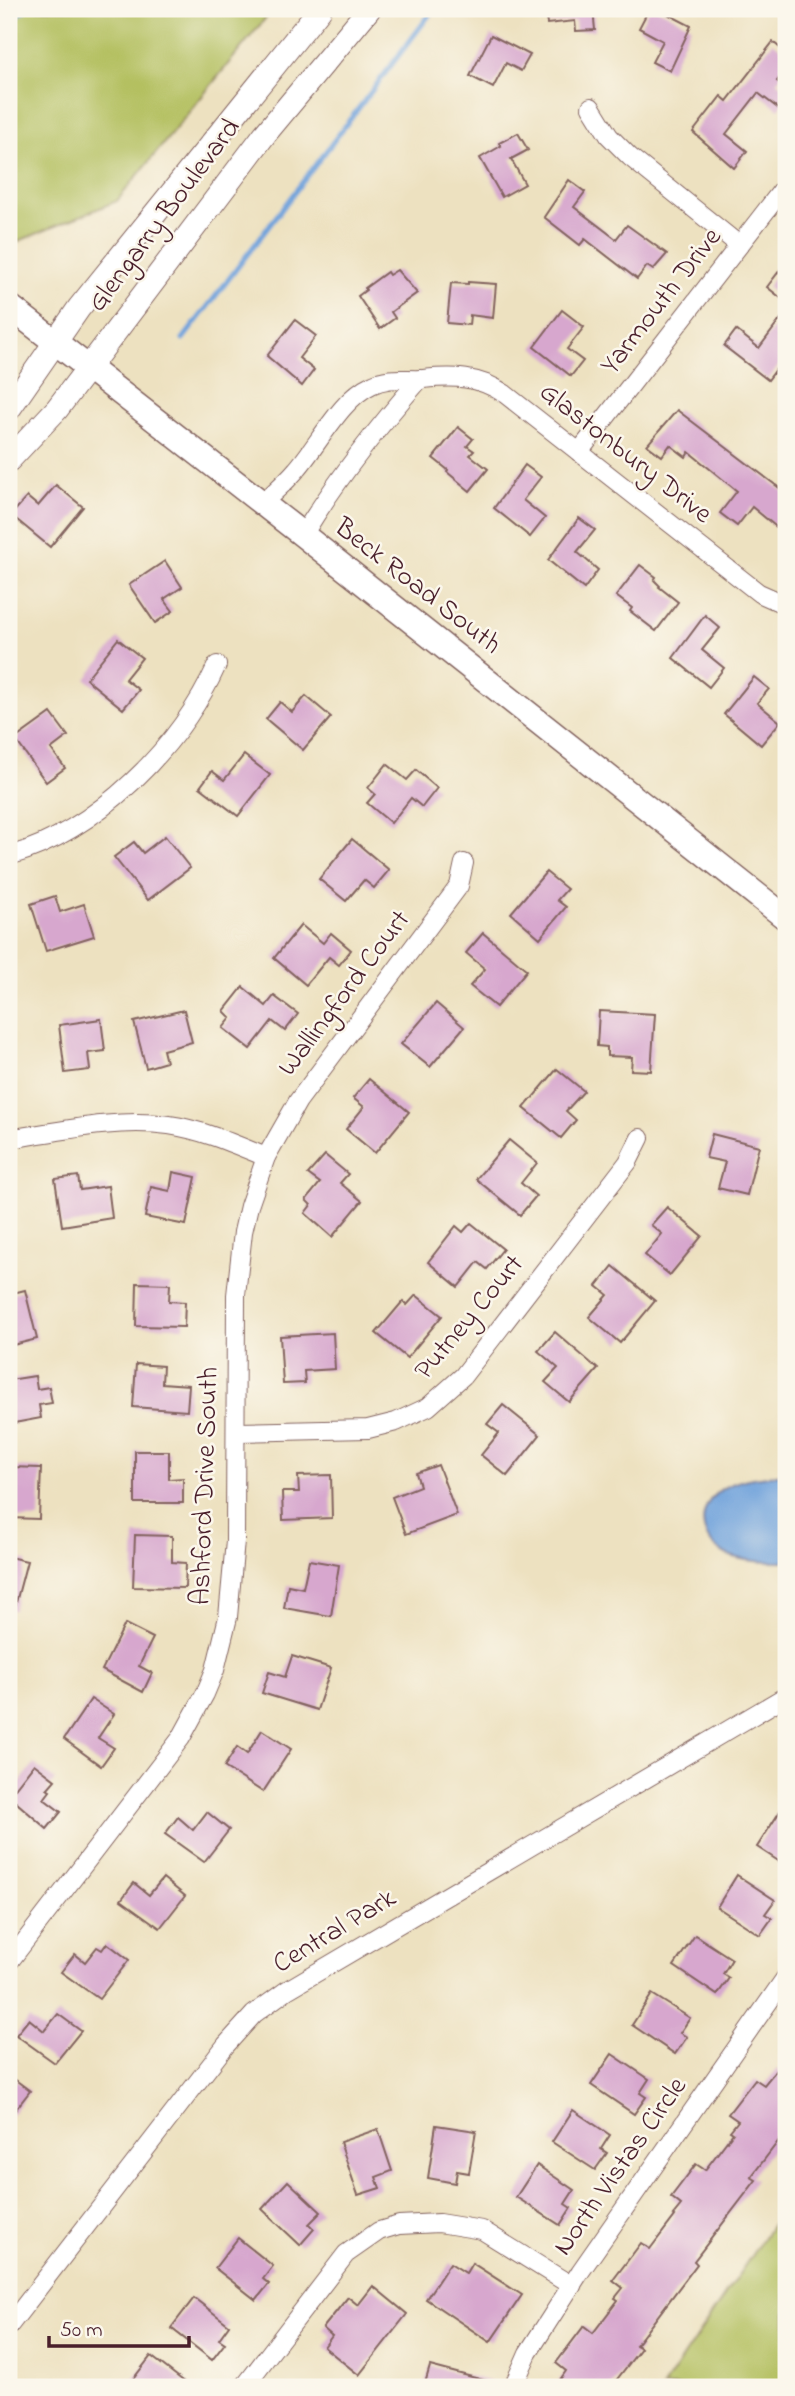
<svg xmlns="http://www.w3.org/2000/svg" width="795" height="2396" font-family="'Indie Flower',sans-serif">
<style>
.green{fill:#b4c061;stroke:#7f7046;stroke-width:2}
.water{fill:#70a2db;stroke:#5d6083;stroke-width:2}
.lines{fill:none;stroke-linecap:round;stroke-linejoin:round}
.stream{stroke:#70a2db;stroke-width:5}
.building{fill:#d7a7ce}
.minor-casing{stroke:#83635f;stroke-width:20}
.tertiary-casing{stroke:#83635f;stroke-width:25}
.secondary-casing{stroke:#83635f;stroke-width:27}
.minor{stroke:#fff;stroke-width:18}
.tertiary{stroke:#fff;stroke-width:23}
.secondary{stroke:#fff;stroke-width:24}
.labels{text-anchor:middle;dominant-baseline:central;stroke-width:5;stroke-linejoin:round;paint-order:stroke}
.street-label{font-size:28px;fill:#4a1f2b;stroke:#fbf7ec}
</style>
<rect width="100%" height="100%" fill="#fbf7ec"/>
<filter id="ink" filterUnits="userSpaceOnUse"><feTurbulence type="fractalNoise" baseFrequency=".0143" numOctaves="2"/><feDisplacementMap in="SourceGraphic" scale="14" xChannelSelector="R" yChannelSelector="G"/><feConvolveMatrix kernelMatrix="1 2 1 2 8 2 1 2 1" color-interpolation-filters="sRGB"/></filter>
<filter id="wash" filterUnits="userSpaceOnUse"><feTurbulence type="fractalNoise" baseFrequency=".00686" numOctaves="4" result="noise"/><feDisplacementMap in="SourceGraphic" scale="28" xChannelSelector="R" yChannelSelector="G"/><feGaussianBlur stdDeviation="1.57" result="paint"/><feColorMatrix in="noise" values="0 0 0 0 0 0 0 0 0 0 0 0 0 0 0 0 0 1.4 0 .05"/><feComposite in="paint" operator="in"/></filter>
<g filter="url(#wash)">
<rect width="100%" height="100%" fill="#ede1c0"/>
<g class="green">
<path d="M9,9h264l-156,192 -108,44z"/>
<path d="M786,2204v183h-123z"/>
</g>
<path class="water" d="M786,1474v88c-17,0 -44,0 -60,-8 -31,-15 -30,-52 1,-68 19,-9 39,-10 59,-12z"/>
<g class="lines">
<g class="stream">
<path d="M9,22l16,-13"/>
<path d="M183,339l251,-330"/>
</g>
</g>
<g id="blocks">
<g class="building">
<path d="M545,9h48l2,21 -19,1 -1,-10 -28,3z"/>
<path d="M649,9h9l33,17 -21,45 -18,-9 11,-21 -24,-13z"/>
<path d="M491,35l39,20 -9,16 -15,-8 -13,25 -23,-12z"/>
<path d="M773,42l13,11v17l-9,11 9,7v11l-7,10 -21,-16 -32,41 21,17 -13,17 -41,-36 28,-36 6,5z"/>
<path d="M518,133l10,17 -17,9 14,25 -23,13 -22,-39 21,-12 -2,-3z"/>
<path d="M569,180l16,12 -11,15 42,32 11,-14 40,29 -14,16 -6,-4 -10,13 -52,-40 -5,6 -36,-28z"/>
<path d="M786,262v40l-19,-15z"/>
<path d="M397,270l20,23 -26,19 4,6 -15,11 -22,-33 8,-6 -1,-2 22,-16 2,3z"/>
<path d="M468,282l28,2 -3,34 -23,-3 -1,10 -22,-2 4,-40 17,1z"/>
<path d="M562,310l22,17 -17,22 16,12 -12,15 -37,-29z"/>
<path d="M786,312v44l-18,24 -44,-34 12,-16 23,18z"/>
<path d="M295,320l21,16 -17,22 15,12 -12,16 -35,-30z"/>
<path d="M677,410l109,83v42l-34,-28 -15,19 -17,-13 17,-22 -48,-39 -3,5 -16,-12 -8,11 -15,-11z"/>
<path d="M458,427l15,12 -6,7 7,5 -4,4 18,14 -18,22 -23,-19 1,-2 -15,-12z"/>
<path d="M525,465l16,12 -18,23 22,18 -15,19 -36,-29z"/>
<path d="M56,485l27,22 -33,40 -39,-32 16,-18 11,9z"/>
<path d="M579,518l16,12 -18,22 21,18 -14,19 -36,-29z"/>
<path d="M165,561l17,26 -18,12 9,12 -18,12 -26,-38z"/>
<path d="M640,565l16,12 -2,3 6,6 -1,1 19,15 -22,29 -26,-20 2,-3 -16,-12z"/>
<path d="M705,615l15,13 -18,22 22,18 -15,19 -36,-29z"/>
<path d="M118,639l24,19 -17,21 14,11 -16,19 -37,-30z"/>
<path d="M754,677l15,12 -12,14 23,19 -19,23 -37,-31z"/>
<path d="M306,696l25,21 -28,33 -37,-31 14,-17 12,10z"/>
<path d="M51,713l17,23 -17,13 14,19 -19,14 -31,-43z"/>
<path d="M244,755l26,20 -32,41 -38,-29 12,-16 12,9z"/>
<path d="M387,764l20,16 9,-10 21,18 -15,19 -11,-9 -20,25 -24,-20 8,-9 -7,-6z"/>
<path d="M165,836l25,32 -42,32 -34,-43 20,-15 9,11z"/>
<path d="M352,839l37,31 -15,18 -10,-8 -18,21 -27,-22z"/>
<path d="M546,872l21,17 -10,11 9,7 -26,31 -29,-25z"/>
<path d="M55,896l5,16 24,-8 10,32 -48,15 -15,-47z"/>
<path d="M301,925l22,18 8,-10 20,17 -12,15 -10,-8 -23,28 -32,-27z"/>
<path d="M483,933l44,37 -31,37 -26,-21 15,-17 -19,-16z"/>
<path d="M243,987l23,19 8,-10 24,18 -13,17 -13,-10 -22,28 -27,-21 8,-10 -7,-7z"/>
<path d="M436,1003l28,24 -34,40 -29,-23z"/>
<path d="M184,1010l8,32 -29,8 3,12 -20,6 -12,-46z"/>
<path d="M599,1011l56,3 -4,57 -20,-1 1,-13 -25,-1v-9l-10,-1z"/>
<path d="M101,1019l4,32 -17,2 2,17 -25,3 -6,-48z"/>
<path d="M557,1069l27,22 -18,20 10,9 -15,18 -37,-30z"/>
<path d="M369,1079l40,33 -34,41 -29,-24 18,-22 -11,-9z"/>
<path d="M712,1134l47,12 -12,49 -29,-7 7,-26 -19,-4z"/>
<path d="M509,1140l28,23 -16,20 15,13 -16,19 -44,-36z"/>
<path d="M325,1155l23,19 -8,9 22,18 -30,36 -27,-24 6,-8 -5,-5 14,-17 -12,-9z"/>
<path d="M173,1172l23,5 -10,48 -41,-8 6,-30 19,4z"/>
<path d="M78,1176l2,14 28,-4 4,32 -50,8 -7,-47z"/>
<path d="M667,1207l35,29 -32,39 -25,-20 17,-21 -11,-9z"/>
<path d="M471,1223l32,26 -16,20 -9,-7 -20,25 -30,-25 28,-36 7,6z"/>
<path d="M613,1266l42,35 -35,42 -31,-26 19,-22 -11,-9z"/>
<path d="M137,1283l33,1 -1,17 16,1 -1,25 -48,-1z"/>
<path d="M25,1290l12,49 -28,7v-52z"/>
<path d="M416,1295l26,21 -35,42 -31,-25 27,-32 4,4z"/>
<path d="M555,1332l43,37 -29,33 -24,-20 13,-14 -20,-17z"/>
<path d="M333,1333l2,36 -31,2 1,12 -22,1 -3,-48z"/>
<path d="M136,1364l27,2 -1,17 27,2 -2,26 -54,-4z"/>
<path d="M35,1376l2,13 12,-2 3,16 -13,2 2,13 -32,6v-44z"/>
<path d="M503,1405l37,30 -33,41 -26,-21 18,-22 -12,-9z"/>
<path d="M135,1451h34v28l14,-1v25h-48z"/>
<path d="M438,1465l19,50 -51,19 -14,-37 28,-11 -4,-13z"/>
<path d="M10,1467l31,1 -2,51 -30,-1z"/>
<path d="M331,1475l1,43 -49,2 -1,-28h17l-1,-16z"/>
<path d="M135,1535l37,1v26l14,1 -1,25 -52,-1z"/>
<path d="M9,1557l18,4 -13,49h-5z"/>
<path d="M309,1560l30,5 -8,51 -47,-8 4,-23 15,3z"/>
<path d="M125,1624l28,14 -14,28 13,7 -9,19 -41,-22z"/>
<path d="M292,1656l39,12 -14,42 -55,-17 7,-21 16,5z"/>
<path d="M91,1699l23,15 -16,24 16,10 -13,18 -37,-27z"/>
<path d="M262,1730l29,19 -28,43 -39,-25 13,-20 10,7z"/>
<path d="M34,1764l21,16 -8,9 3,2 -6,8 17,13 -14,17 -38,-33z"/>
<path d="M786,1802v64l-29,-19z"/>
<path d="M207,1812l22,18 -25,32 -39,-28 13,-17 15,13z"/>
<path d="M737,1875l38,25 -10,14 7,4 -12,17 -43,-28z"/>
<path d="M163,1878l22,18 -25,32 -39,-28 13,-17 15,12z"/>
<path d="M695,1935l37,24 -9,15 6,4 -12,17 -43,-29z"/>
<path d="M107,1943l22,17 -30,39 -38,-27 14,-18 10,8 12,-15 5,3z"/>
<path d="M652,1994l38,24 -10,15 7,4 -12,17 -43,-29z"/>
<path d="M58,2014l23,17 -26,32 -39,-28 13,-16 15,12z"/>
<path d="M612,2054l37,25 -9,14 6,4 -12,17 -43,-29z"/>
<path d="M777,2069l9,7v55l-35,46 5,3 -62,81 3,3 -61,81 5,3 -30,39h-45l-7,-6 7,-10 -10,-8 28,-37 9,7 25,-33 -3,-2 8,-10 -10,-8 28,-37 9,6 25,-33 -2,-1 8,-10 -10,-8 25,-33 9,6 28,-37 -3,-2 8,-10 -10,-7 27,-35 9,6z"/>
<path d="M9,2075l21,16 -21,27z"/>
<path d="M573,2110l37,25 -9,14 6,4 -12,17 -43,-28z"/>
<path d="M436,2125l40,6 -7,42 -12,-2 -2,12 -27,-5z"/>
<path d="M378,2129l14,42 -16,6 4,11 -22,7 -18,-53z"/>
<path d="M537,2165l37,25 -9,14 6,4 -11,17 -44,-28z"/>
<path d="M288,2181l33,31 -12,12 5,5 -14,16 -38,-36z"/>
<path d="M238,2238l35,28 -10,13 6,5 -13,16 -41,-32z"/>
<path d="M450,2263l16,10 6,-10 50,32 -32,47 -64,-43z"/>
<path d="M373,2286l34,28 -48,61 -35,-28 8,-11 -9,-8 25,-31 10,8z"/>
<path d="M194,2298l35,27 -10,14 6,4 -13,17 -41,-32z"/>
<path d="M151,2356l40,31h-64z"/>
<path d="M430,2366l61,16 -1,5h-66z"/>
</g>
</g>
</g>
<g filter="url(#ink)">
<use href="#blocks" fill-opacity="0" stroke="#83635f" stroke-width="2"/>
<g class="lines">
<defs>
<g id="minor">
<path d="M591,107l18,29 21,21 109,88"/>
<path d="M579,452l207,-267"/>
<path d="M263,503c11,-11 24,-22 34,-34 21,-24 45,-71 74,-84 18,-9 33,-5 52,-6 31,-3 56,-3 82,15l254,199 27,12"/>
<path d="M303,535c34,-56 74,-107 117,-156"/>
<path d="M9,856c88,-25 171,-109 208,-191"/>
<path d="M9,1139c52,-8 107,-21 160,-14 34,5 65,19 97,32"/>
<path d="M237,1432l131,-3 28,-7 32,-15 35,-31 165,-214 12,-24"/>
<path d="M9,1962l172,-224 24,-44 10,-24 13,-53 7,-76 1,-246 7,-63 6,-26 17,-49 32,-56 161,-215 5,-23"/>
<path d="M9,2326l217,-281 28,-31 33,-24 499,-294"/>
<path d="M244,2387l102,-133 33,-23 20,-6 40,-2 43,7 90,56"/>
<path d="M513,2387l15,-34 52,-81 206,-295"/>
</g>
<g id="tertiary">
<path d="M9,409l70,-101 241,-299"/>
<path d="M9,460l48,-51 208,-275 104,-125"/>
</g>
<path id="secondary" d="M9,306l294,229 483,383"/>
</defs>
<use href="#minor" class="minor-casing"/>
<use href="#tertiary" class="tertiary-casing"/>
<use href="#secondary" class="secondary-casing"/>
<use href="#minor" class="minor"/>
<use href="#tertiary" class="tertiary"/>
<use href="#secondary" class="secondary"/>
</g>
</g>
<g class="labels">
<g class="street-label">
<text transform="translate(165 216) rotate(-53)">Glengarry Boulevard</text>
<text transform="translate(662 302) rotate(-52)">Yarmouth Drive</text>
<text transform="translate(625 454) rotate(38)">Glastonbury Drive</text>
<text transform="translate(417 587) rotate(38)">Beck Road South</text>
<text transform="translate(345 994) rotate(-53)">Wallingford Court</text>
<text transform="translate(470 1318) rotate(-50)">Putney Court</text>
<text transform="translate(206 1486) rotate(-88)">Ashford Drive South</text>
<text transform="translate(335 1932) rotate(-31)">Central Park</text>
<text transform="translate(621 2167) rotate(-55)">North Vistas Circle</text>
</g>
</g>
<rect width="795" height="2396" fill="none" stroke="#fbf7ec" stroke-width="35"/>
<path d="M49 2336v10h140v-10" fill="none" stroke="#4a1f2b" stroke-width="3.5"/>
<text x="60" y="2336" font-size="21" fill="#4a1f2b" stroke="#fbf7ec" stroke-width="5" paint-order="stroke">50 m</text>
</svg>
